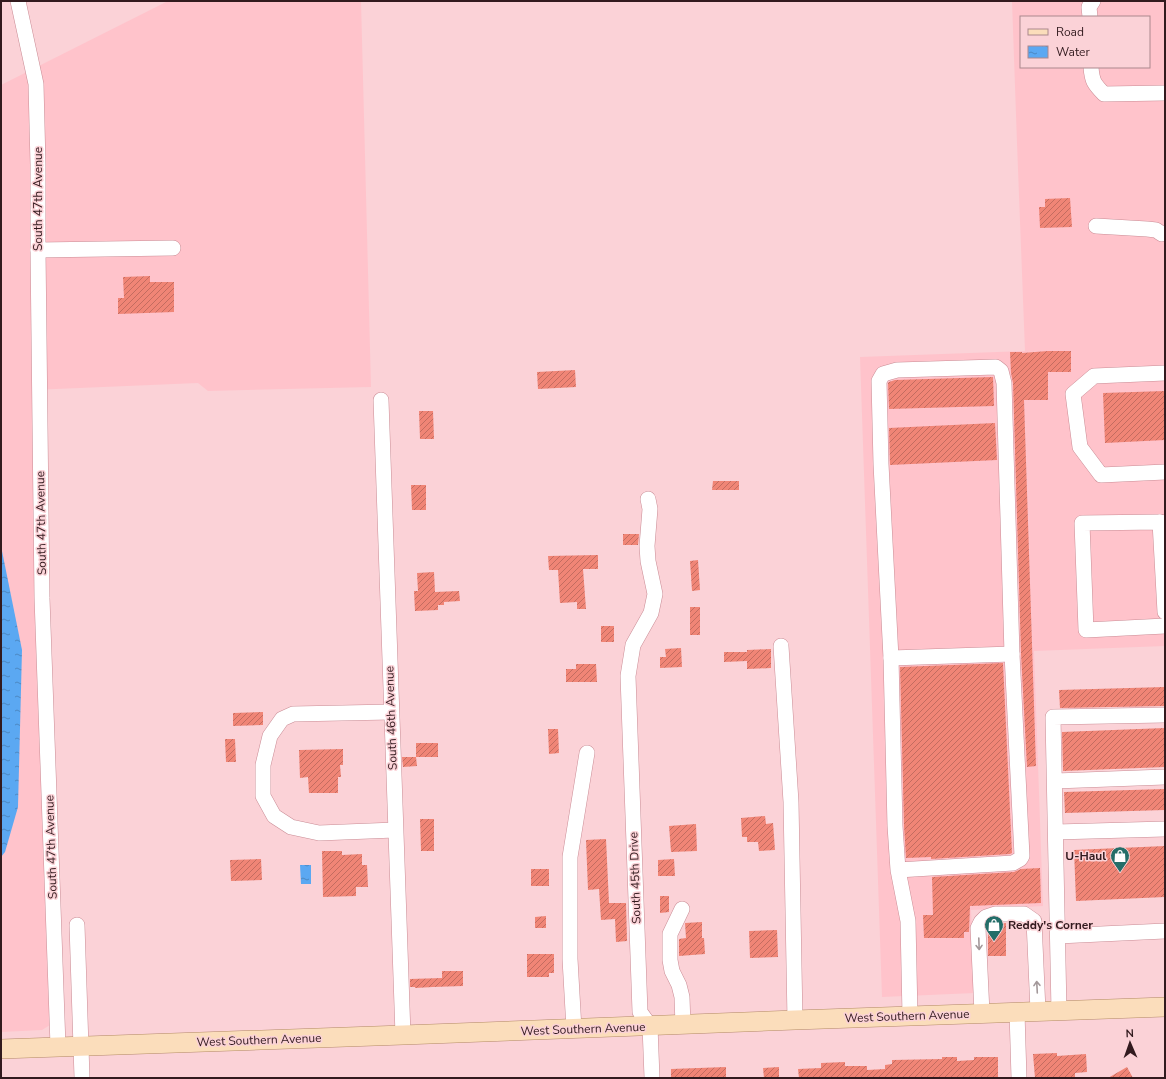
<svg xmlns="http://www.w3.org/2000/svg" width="1166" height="1079" font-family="'Nunito Sans',sans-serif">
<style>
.built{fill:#ffc3cb;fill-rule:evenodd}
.water{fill:url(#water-ripples)}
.building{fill:url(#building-hatch)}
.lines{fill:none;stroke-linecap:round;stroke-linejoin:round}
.minor-casing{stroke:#ca8c95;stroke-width:16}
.major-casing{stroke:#b38a66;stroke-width:20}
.minor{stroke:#fff;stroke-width:15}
.major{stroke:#fbddbb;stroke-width:19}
.oneway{stroke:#a3989a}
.labels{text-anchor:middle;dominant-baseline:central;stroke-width:3;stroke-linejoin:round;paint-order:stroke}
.street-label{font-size:12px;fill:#321a1e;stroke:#fbd2d7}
.poi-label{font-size:12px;font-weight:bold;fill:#321a1e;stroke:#fbd2d7;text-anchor:end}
</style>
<defs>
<pattern id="water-ripples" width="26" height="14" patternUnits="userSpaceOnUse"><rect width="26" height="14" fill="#5ba8f2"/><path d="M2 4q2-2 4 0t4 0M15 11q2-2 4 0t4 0" fill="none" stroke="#4c88c3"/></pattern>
<pattern id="building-hatch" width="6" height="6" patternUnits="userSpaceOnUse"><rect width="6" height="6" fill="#f08576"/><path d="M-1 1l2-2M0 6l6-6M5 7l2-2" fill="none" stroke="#c36c60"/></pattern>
</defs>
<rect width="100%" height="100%" fill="#fbd2d7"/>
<g class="built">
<path d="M168,1h193l10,386 -163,4 -10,-8 -166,7 4,250 17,367 -3,18 -8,5 -41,2v-947z"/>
<path d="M1012,1h153v645l-131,5 9,255 -72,4 4,83 -93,4 -22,-640 165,-6 -8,-208zM1021,17h128v50h-128z"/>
</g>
<g class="water">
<path d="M1,546l21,104 -4,157 -13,45 -4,5z"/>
<path d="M300,865h11v19h-10z"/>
</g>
<g class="building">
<path d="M1070,198l2,29 -32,1 -1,-21h6v-8z"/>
<path d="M150,276v6h24v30l-56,2v-16h6l-1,-21z"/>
<path d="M1048,351h23v21h-23v28h-24l12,366 -9,1 -6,-113 -8,-271 -2,-10 -1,-21h12v1z"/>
<path d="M575,370l1,17 -38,2 -1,-17z"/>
<path d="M993,377l1,29 -105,3 -1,-26 1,-1 6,-2z"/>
<path d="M1165,391v49l-60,3 -2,-50z"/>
<path d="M419,411h14l1,28h-14z"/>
<path d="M995,423l2,37 -107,5 -1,-37z"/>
<path d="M713,481h26v9h-27z"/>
<path d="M411,485h15v25h-14z"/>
<path d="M623,534h16l-1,11h-15z"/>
<path d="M598,555v14h-15l3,40h-9v-7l-17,1 -2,-33h-9l-1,-14z"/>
<path d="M698,560l2,30 -8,1 -2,-30z"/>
<path d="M434,572l1,20 24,-1 1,10 -16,1v3h-6v5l-23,1 -1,-20h4l-1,-18z"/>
<rect x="690" y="607" width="10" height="28"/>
<rect x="601" y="626" width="13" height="16"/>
<path d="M681,648l1,19 -22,1v-11h6l-1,-8z"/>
<path d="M771,649v19l-24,1v-8l-23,1v-10h23v-2z"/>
<path d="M1003,663l9,190 -2,1 -79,5v-2l-25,1 -2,-32 -4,-159z"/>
<path d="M576,664h20l1,18h-31v-13h10z"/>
<path d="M1165,687v19l-105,2 -1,-18z"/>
<path d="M263,712v13l-30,1v-13z"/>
<path d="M1165,728v39l-102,4 -1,-39z"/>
<path d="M548,729h10l1,24 -10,1z"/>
<path d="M225,739h10l1,23h-10z"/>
<path d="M416,743h22v14h-22l1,9 -14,1 -1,-10h14z"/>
<path d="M343,749v16h-3l1,12h-3v16h-29l-1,-16 -8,1 -1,-28z"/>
<path d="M1165,789v21l-100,3 -1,-21z"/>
<path d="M765,816l1,8 7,-1 2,27 -16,1 -1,-9h-11v-5h-5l-1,-19z"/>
<path d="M420,819h14v32h-13z"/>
<path d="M696,824l1,27 -26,1 -2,-26z"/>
<path d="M606,839l3,64h17l1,38 -11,1 -1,-23 -14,1 -2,-31 -11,1 -2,-50z"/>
<path d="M1165,846v51l-89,4 -2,-51z"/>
<path d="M322,851h20v4l20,-1v11h5l1,22h-12v9l-33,1z"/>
<path d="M261,859l1,21 -31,1 -1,-21z"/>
<path d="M674,859l1,17h-17v-16z"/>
<path d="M1040,868l1,35 -71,3 -1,26h-5v6h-40l-1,-23h10l-1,-38 82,-5 7,-3z"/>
<rect x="531" y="869" width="18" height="17"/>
<path d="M660,896h9v16l-9,1z"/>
<path d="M546,916v12h-11v-11z"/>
<path d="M702,922v16h2l1,16 -26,2v-17l7,-1 -1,-15z"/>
<path d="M1006,923v33h-18v-27h4v-4l3,-1z"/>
<path d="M777,930l1,27 -28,1 -1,-27z"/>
<path d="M527,954h27v19h-5v4h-22z"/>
<path d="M442,971h21v15l-30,1 -18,1v-1h-5v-8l32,-1z"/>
<path d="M1057,1053v3l29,-2 1,18 -12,1v5h-40l-2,-24z"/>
<path d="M942,1057h15v4l17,-1v-3h24v21h-199l-1,-9 23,-1v-5l24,-1v4h22v4l18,-1v-4l7,-1v-4l50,-1z"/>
<path d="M726,1067v11h-55v-9z"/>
<path d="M779,1067v11h-15l-1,-10z"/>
<path d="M1127,1067l6,11h-25z"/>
</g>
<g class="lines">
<defs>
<g id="minor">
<path d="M18,1l18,83 2,81v85l4,348 16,448"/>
<path d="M1090,17l-1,-10 4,-6"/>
<path d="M1091,67c1,14 3,17 13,27l61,-1"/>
<path d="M1096,226l51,3 9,1 6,4 3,-1"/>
<path d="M38,250l135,-2"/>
<path d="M1165,373l-71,3 -21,18 7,53 21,28 64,-3"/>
<path d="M381,400l22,635"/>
<path d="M648,499l2,10 -3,37 1,15 7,33 -4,19 -18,32 -5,31 12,336 10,14 2,52"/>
<path d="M1160,522l5,90"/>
<path d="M1165,523l-5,-1 -78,1 4,107 79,-4"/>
<path d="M781,646l10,156 4,218"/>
<path d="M891,658l121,-4"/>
<path d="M391,712l-98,2 -11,5 -12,17 -7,29v31l11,20 17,11 28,6 76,-3"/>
<path d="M1055,781l110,-4"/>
<path d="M1056,832l109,-3"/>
<path d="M898,870l115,-7 7,-4 2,-3 -10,-202 -8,-271 -3,-12 -5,-4 -99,3 -14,4 -4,7 2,83 10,194 4,168 3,44 10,51 2,95"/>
<path d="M682,909l-12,25v26l2,11 7,14 3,12 1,28"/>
<path d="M77,925l5,153"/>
<path d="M1058,936l107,-5"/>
<path d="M1059,1011l-6,-294 112,-2"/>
<path d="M1017,1012l2,66"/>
<path d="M982,1013l-4,-85 3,-6 5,-5 9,-3h29l10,7 4,90"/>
<path d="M574,1029l-4,-70v-102l17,-104"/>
</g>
<path id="major" d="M1,1049l402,-14 392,-15 370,-13"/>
</defs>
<use href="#minor" class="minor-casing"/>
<use href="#major" class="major-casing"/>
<use href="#minor" class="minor"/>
<use href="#major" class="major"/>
</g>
<defs><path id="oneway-shaft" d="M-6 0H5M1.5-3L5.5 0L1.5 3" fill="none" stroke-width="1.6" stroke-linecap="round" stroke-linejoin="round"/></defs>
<g class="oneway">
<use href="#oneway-shaft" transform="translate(979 944) rotate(88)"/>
<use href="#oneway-shaft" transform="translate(1037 987) rotate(-93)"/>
</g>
<defs>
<symbol id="shop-pin" viewBox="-11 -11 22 30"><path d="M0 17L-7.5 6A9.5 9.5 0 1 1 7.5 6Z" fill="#246e69" stroke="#fbd2d7"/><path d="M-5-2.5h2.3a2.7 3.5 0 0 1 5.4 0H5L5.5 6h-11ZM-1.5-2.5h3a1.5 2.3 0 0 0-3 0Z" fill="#fff"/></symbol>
</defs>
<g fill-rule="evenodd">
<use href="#shop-pin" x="1109" y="845" width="22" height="30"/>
<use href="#shop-pin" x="983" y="914" width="22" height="30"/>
</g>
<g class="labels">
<g class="street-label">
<text transform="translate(38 199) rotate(-90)">South 47th Avenue</text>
<text transform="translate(41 523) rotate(-91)">South 47th Avenue</text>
<text transform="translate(391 718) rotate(-92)">South 46th Avenue</text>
<text transform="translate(51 847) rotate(-92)">South 47th Avenue</text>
<text transform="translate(635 878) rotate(-92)">South 45th Drive</text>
<text transform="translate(907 1016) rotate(-2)">West Southern Avenue</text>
<text transform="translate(583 1029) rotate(-2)">West Southern Avenue</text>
<text transform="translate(259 1040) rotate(-2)">West Southern Avenue</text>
</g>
<g class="poi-label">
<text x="1106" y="856">U-Haul</text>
<text x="1008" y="925" text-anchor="start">Reddy's Corner</text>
</g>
</g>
<rect width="1166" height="1079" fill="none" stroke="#321a1e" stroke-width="4"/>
<rect x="1020" y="16" width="130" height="52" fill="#fbd2d7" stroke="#ab888d"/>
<rect x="1028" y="29" width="20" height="6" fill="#fbddbb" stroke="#ab888d"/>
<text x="1056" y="36" font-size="12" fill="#321a1e">Road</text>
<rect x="1028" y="46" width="20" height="12" fill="url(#water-ripples)" stroke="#ab888d"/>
<text x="1056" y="56" font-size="12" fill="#321a1e">Water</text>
<g transform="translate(1130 1043) rotate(358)" stroke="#fbd2d7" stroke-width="3" paint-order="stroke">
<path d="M0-3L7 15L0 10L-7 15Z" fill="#321a1e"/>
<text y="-6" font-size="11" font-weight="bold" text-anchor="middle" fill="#321a1e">N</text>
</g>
</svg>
